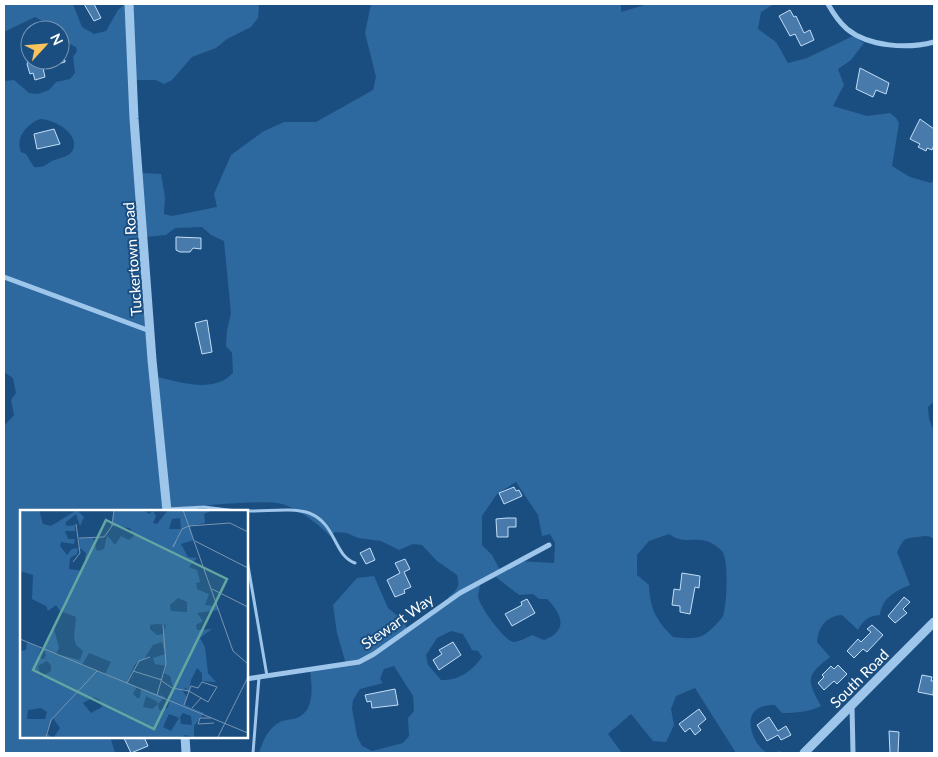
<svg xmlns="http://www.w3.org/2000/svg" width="938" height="757" font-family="Lato,sans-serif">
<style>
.green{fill:#2d689f;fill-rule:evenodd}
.building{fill:#487bac;stroke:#c2def7}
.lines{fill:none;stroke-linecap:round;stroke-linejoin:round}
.service{stroke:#9ec5ea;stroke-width:3}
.minor{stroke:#9ec5ea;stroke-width:5}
.tertiary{stroke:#9ec5ea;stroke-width:9}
.labels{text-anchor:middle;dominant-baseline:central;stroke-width:4;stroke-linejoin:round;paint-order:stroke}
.street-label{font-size:15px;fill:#fff;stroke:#1b4e80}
.inset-road{fill:none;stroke:#7695b3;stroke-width:1}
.view{fill:#63a6a1;fill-opacity:0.15;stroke:#63a6a1;stroke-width:2.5}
.inset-edge{fill:none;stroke:#fff;stroke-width:2.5}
</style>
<rect width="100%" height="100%" fill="#1b4e80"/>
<path class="green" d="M4,4h69l9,23 12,7 12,-3 12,-21 7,-6h132l2,2 -1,12 -7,9 -24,12 -11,9 -24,9 -20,23 -8,4 -8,-4h-22l7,93 20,1 4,23 -1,17 8,2 45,-9 -3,-13 17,-39 33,-24 20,-9h32l57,-32 3,-13 -11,-44 6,-29h250v8l27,-8h126l-13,8 -3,17 18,13 12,21 19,-5 46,-22 11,7 -13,17 -13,9 6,16 -11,21 34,10 23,-3 6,5 3,5 -7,43 18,11 21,6 3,-4v222l-6,6 1,12 5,13v107c-7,-4 -8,-3 -16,-2 -15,2 -13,0 -21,15l13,33c-15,6 -28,13 -30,30 -11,1 -16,4 -22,15l-16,-15c-15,1 -24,12 -25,27l13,15c-25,19 -23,23 -9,49 -12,6 -25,7 -39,7l-7,-8c-42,-1 -20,45 -7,48 3,0 9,-1 12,-2l2,2h-46l-41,-65 -19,8 -5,13 3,16 -8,17 -13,-1 -22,-27 -23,20 14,19h-363c4,-12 9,-25 21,-31 6,-3 13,-2 19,-5 16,-8 13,-32 11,-46l36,-7 -9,-31 -4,-28 24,-27 17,-2 14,32 12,10 7,10 43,-29 -2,-2c10,-7 12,-11 9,-22l-20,-14 -15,-16 -9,-1 -14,6 -18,-9 -23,-3 -11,-5 -12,-1 -5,4c-13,-13 -27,-24 -45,-31 -16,-7 -93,2 -116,3l-1,3h-147v225h89l5,17h-111v-327l10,-11 -3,-15 5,-7 -3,-15 -9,-6v-291l10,-1 15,13 9,1 11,-4 7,-8 14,-3 5,-6 -2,-16 4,-6 -1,-4 -16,-8v-9h-15l-1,-8 -9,-5 -31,15zM40,119c13,0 40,14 33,31 -3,7 -15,8 -21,11 -7,4 -9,7 -18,6l-8,-13 -5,-2c-6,-15 6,-28 19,-33zM202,227l9,8 13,6 7,72 -4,17 -1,16 6,7 1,20c-20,21 -52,9 -76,4l-12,-140 21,-2 9,-7zM516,482l22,33 4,21 8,-2 5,9 -1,20 -35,-2 -19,9 -8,-15 -10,-10v-29l15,-22zM669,534c20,14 31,-4 53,17 7,8 5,54 1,65 -3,5 -14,16 -19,19 -10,5 -21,3 -31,2 -17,-17 -23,-28 -24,-52l-12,-10v-20l12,-14zM496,577l23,18 14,-1 6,5h8c16,16 21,32 -3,41l-12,-5c-6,3 -13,7 -19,7 -9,-2 -34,-36 -35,-46 0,-3 2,-8 2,-12zM451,631l12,3 9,16 6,1 4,6c-9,13 -23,24 -41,23l-13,-15 -2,-10 11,-17zM394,666l19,30 1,15 -6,7 1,18 -6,7 -31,8 -10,-5 -5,-10 -5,-28 1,-8 7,-11 23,-6 -3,-4 4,-10z"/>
<g class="building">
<path d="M84,4h10l7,14 -7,3z"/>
<path d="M790,10l4,7 2,-1 8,17 6,-3 4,10 -13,6 -6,-12 -5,2 -11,-20z"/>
<path d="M29,60h36v2l-22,6 2,9 -10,3 -2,-7 -3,1 -3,-10z"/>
<path d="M860,68l29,15 -3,11 -10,-4 -3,7 -17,-8z"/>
<path d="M920,119l14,10v16l-2,5 -5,-2 -1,3 -8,-4 2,-3 -10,-5z"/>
<path d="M54,129l6,15 -23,5 -3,-15z"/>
<path d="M176,237l25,1v11l-8,-1 -3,4h-10l-4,-2z"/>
<path d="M207,320l5,32 -10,2 -7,-31z"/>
<path d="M514,487l2,4 3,-1 3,6 -18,8 -5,-11z"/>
<path d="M507,518h9v9h-8v10h-11l-1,-18z"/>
<path d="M370,548l5,12 -9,4 -6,-11z"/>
<path d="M405,559l5,10 -6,3 7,15 -7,3 1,3 -10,4 -8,-17 13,-7 -5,-10z"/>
<path d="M682,573l18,3 -1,12 -4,-1 -5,27 -10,-2v-6l-8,-1 2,-16 6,1z"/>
<path d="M904,597l6,5 -7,7 4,4 -12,10 -7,-7z"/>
<path d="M527,599l8,14 -23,13 -7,-12 17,-9 -1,-3z"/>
<path d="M872,625l11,10 -16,17 -4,-3 -9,9 -7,-7 11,-12 3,3 10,-10 -4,-3z"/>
<path d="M453,642l8,13 -22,15 -6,-10 9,-6 -3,-4z"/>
<path d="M838,665l9,9 -10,10 -3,-3 -10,9 -6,-7 6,-6 -2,-2 9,-9 3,3z"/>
<path d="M922,675l10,2 -1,4h3l-1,14 -15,-3z"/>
<path d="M395,689l3,16 -26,3 -1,-7 -4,1 -2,-7z"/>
<path d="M699,709l7,10 -8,7 3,4 -6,5 -5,-7 -5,4 -6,-8z"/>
<path d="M769,717l9,14 8,-5 5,9 -10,5 -3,-5 -11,6 -10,-16z"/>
<path d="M889,731l10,1 -1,21h-8z"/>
<path d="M123,736h15l2,3 4,-2 4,9 -17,7z"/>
</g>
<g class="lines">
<g class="service">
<path d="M168,509l36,-2 32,4"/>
<path d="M246,511c19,1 45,-4 63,2 28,11 24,42 46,50"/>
<path d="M246,554l21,122"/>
<path d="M253,753l6,-76"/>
</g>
<g class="minor">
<path d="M828,4c5,9 11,18 19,25 22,18 61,20 87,13"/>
<path d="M4,277l146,54"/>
<path d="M246,679l113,-17 15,-8 86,-61 89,-48"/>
<path d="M852,705l1,48"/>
</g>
<g class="tertiary">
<path d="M129,4l5,115 18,241 15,151"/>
<path d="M185,736l1,17"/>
<path d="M804,753l130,-131"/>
</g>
</g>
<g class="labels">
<g class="street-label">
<text transform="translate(132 259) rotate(-94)">Tuckertown Road</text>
<text transform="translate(397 621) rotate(-35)">Stewart Way</text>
<text transform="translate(859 678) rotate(-45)">South Road</text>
</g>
</g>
<g transform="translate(20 510)">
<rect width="228" height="228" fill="#1b4e80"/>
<path d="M0,0h19l4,14 8,2 26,-16 7,7 -4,9 -4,-12 -11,9 2,3 8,-1v6h-10l3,8h7l-1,5 -13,-2 -1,4 7,9 5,-6 6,-1 -1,6 -7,4 -1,11 14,2 3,-18 -6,-5 -1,-10h14l4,13 7,-2 3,-14 8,10 6,-9 8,4 5,-4 -4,-8 -19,-2 3,-16h29l6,4 4,-3 3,5 -3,7 4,1 11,-14h45l-9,4 1,9 -15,3 4,14 -13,4 7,13 9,1 -8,9 8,3 3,12 -4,1 1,6 12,5 -4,11 7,1 4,-3 3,7 -22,3 6,8 -7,4 1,5 15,-1 -12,9 5,9 3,26 8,9 -14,-1v-8l-5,-5 -6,12 -2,13 -3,-5 -4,2 5,7 -2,8 19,8 -10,13v11l-9,-2 -2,2h-129l6,-9 -7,-10 -7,15 6,4h-32v-86l6,-1 1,-8 14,6 -3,9 6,2 2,-4 -3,-7 11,-19 5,19 -3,6 24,6 3,-9 -7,-6 -2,-7 2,-21 -16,-6 -4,-6 -8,6 -2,-5 -14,-7 1,-24 -13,-4zM160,8l1,11h-12l3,-10zM158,88l9,4v10l-16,-1 -1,-6zM137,114l9,1 -3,9 -6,1 -7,-6v-4zM142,132l3,12 -12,4 2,6 11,2 -2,7 6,3 3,11 -5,20 -5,3h-4l-1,-6 7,-7 -24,-9 -1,10h-3l-4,-4 4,-7 -10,-5 8,-18 9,-5 9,-14zM69,143l22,9 -6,12 -23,-9zM27,151l4,4v6l-10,6 -3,-11zM126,186l10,5 2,3 -6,5 -9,-2zM74,187l6,3 2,7 -11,6 -8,-10zM21,198l6,4 -2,7h-18l1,-9zM163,203l8,3 1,9 -11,-1 -1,-7zM149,204l10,4 -8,13 -8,-4z" fill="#2d689f" fill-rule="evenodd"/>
<path class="inset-road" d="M163,0l50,141 15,13M169,16l41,-3 18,9M59,28l25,-1 8,-11 2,-16M156,31l-3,6 9,-18 7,-3M175,31l53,27M53,52l7,-9 -4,-29M192,79l36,18M0,129l228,94M113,161l29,9M142,171l10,7 17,3 12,7M107,173l12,-22 11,-4M137,185l9,-31 -3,-39M164,195l7,-19 7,2 4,-6 15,5 -9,15 -7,-4 -9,10M191,208h-11l-2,6 16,-1M26,227l5,-17 46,-49M198,227l30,-60"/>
<path class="view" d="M86,10l121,59 -73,150 -121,-59z"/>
<rect width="228" height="228" class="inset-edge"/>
</g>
<rect width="938" height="757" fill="none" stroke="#ffffff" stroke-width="10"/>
<g transform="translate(45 45) rotate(64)"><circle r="24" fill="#1b4e80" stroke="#7695b3"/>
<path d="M0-4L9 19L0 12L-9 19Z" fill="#fbc35b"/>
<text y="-8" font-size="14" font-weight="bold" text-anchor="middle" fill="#ffffff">N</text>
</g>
</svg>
